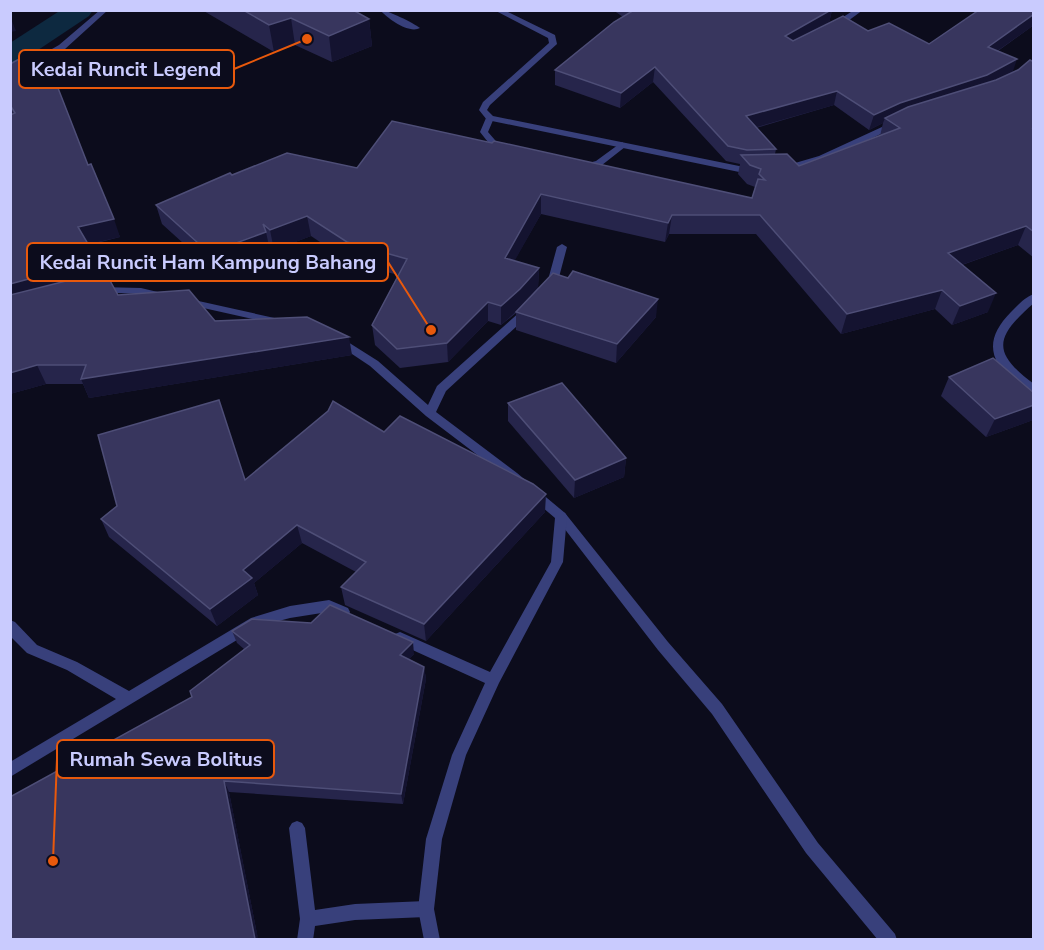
<svg xmlns="http://www.w3.org/2000/svg" width="1044" height="950" font-family="'Nunito Sans',sans-serif">
<style>
.lines{fill:none;stroke-linecap:round;stroke-linejoin:round}
.canal{fill:#0d2940;fill-rule:evenodd}
.lane{fill:#38407b;fill-rule:evenodd}
.street{fill:#38407b;fill-rule:evenodd}
.wall{fill:#26254b;fill-rule:evenodd}
.shaded-wall{fill:#141330}
.building{fill:#38365e;stroke:#4e4e77;stroke-width:1.5}
.leader{fill:none;stroke:#e8590c;stroke-width:2}
.callout-dot{fill:#e8590c;stroke:#0c0c1c;stroke-width:2}
.callout{fill:#0c0c1c;stroke:#e8590c;stroke-width:2}
.callout-label{font-size:20px;text-anchor:middle;font-weight:bold;fill:#c9cbfe}
</style>
<rect width="100%" height="100%" fill="#0c0c1c"/>
<g class="lines">
<path class="canal" d="M61,10h32l-4,6 -69,46 -10,2v-21z"/>
<g class="lane">
<path d="M380,10c8,0 33,13 40,18 -11,6 -32,-9 -40,-18z"/>
<path d="M490,115l4,3 -6,14 13,15 6,1v4l-12,-1 -15,-19 6,-14z"/>
<path d="M622,142l4,3 -1,2 -23,18 -20,4 -5,-3 19,-5z"/>
<path d="M561,511l4,2 103,129 54,62 96,139 77,91 2,6h-19l-72,-87 -94,-139 -54,-64 -101,-131 -2,-3 2,-3z"/>
<path d="M297,821l5,2 3,5 10,82 40,-6 71,-3 6,2 2,6 -2,6 -6,2 -71,3 -40,6 -2,14h-16l3,-21 -11,-91 3,-5z"/>
</g>
<g class="street">
<path d="M100,10h8l-43,39 -55,30v-6l49,-28z"/>
<path d="M494,10h10l51,25 2,9 -67,61 -3,5 6,6 251,51h10l5,3 -5,3h-10l-257,-53 -8,-10 4,-8 66,-59 -1,-5z"/>
<path d="M854,10h9l-26,19h-6v-4z"/>
<path d="M895,121l3,1v4l-73,34 -42,11 -5,-3 41,-12z"/>
<path d="M562,244l5,3 -9,34 -7,8h-8l-1,-2 6,-7 9,-33z"/>
<path d="M99,287l42,1 25,6 1,2 -5,3 -21,-5 -46,-2 -1,-2z"/>
<path d="M1034,294v9c-39,34 -43,49 0,81v10c-8,-3 -14,-9 -20,-14 -28,-21 -27,-44 -3,-68 7,-7 14,-15 23,-18z"/>
<path d="M185,298l94,21 5,3 -5,3 -98,-22 -1,-2z"/>
<path d="M526,309l5,3 -1,2 -84,77 -10,21 81,61 48,40 2,3 -4,46 -64,121 -33,72 -24,84 -8,70 6,31h-16l-6,-31 8,-70 26,-84 33,-72 -90,-41 -2,-4 2,-4 5,-2 90,40 61,-110 4,-44 -46,-39 -83,-63 -56,-50 -39,-26 5,-4 4,1 38,24 50,44 9,-19 85,-76z"/>
<path d="M329,600l19,8 2,4 -2,4 -5,2 -15,-6 -38,6 -30,8 -250,151v-15l106,-63 -49,-29 -40,-17 -17,-17v-16l5,2 22,23 40,17 52,29 122,-73 39,-12z"/>
</g>
</g>
<g class="wall">
<path d="M202,10h151l16,9 3,27 -40,16 -37,-17 -21,7z"/>
<path d="M613,10h219l-3,13 100,21 105,-34v15l-36,26 14,21 22,-10v196l-16,-13 -56,20 26,47 -36,13 -17,-16 -94,25 -85,-100h-87l-4,8 -124,-28 -27,47 25,7 -1,20 118,29 -40,46 -100,-33v-17l-15,12 -13,-4 -40,41 -48,6 -25,-23 -3,-20 26,-50 -48,-13 -39,-26 -37,14 -5,-5 1,6 -55,21 -53,-48 -6,-19 76,-30 125,-7 395,30 3,-11 -8,-3 -9,-10 2,-10 -14,-3 -73,-79 -33,26 -65,-23v-15l68,-53zM834,105l35,25 14,-7 -3,13 -81,30 -24,-12 1,-5 -20,-21z"/>
<path d="M10,64l78,101 32,72 -31,8 12,21 4,12 13,17 234,60 -263,43 -6,-14h-37l-36,10v-279l3,-1 -3,-5z"/>
<path d="M949,377l84,43 -47,17 -45,-41z"/>
<path d="M508,403l118,55 -2,19 -50,21 -66,-77z"/>
<path d="M384,432l161,80 -119,129 -81,-36 -4,-18 15,-15 -54,-29 -48,40 4,12 -41,31 -108,-89 -8,-18 144,-39z"/>
<path d="M232,631l182,23 -5,5 15,8 2,12 -23,125 -174,-12 29,147 -66,-242 52,-48 -7,-6z"/>
</g>
<g class="shaded-wall">
<path d="M832,10l-3,14 -47,26 3,-14z"/>
<path d="M1034,14v11l-51,36 5,-14z"/>
<path d="M10,16l6,15 -6,1z"/>
<path d="M291,18l4,27 -21,7 -5,-27z"/>
<path d="M369,19l3,27 -40,16 -3,-26z"/>
<path d="M1017,59l-5,15 -30,16 -97,28 -2,5 -14,7 5,-15 26,-12z"/>
<path d="M655,67l-2,15 -33,26 1,-15z"/>
<path d="M837,91l-3,14 -91,26 3,-15z"/>
<path d="M541,194v20l-36,64v-20z"/>
<path d="M672,215l-3,19 -4,8 3,-19z"/>
<path d="M307,216l4,20 -37,14 -4,-20z"/>
<path d="M114,219l6,18 -35,8 -7,-18z"/>
<path d="M1026,226l-8,19 -77,27 7,-19z"/>
<path d="M266,232l4,19 -55,21 -6,-19z"/>
<path d="M539,268l-1,20 -18,20 -19,17v-19z"/>
<path d="M66,269l7,19 -63,17v-21z"/>
<path d="M942,290l-7,19 -94,25 6,-20z"/>
<path d="M996,293l-8,19 -36,13 8,-19z"/>
<path d="M658,299l-2,18 -40,46 1,-19z"/>
<path d="M488,302v19l-40,41 -1,-19z"/>
<path d="M349,337l3,18 -263,43 -8,-19z"/>
<path d="M37,365l9,19 -36,10v-21z"/>
<path d="M1034,405l-1,15 -47,17 9,-18z"/>
<path d="M626,458l-2,19 -50,21 1,-18z"/>
<path d="M546,494l-1,18 -119,129 -2,-17z"/>
<path d="M297,525l5,18 -48,40 4,12 -41,31 -7,-17 33,-39z"/>
<path d="M413,642l1,12 -12,13 -2,-12z"/>
<path d="M424,667l2,12 -23,125 -2,-10z"/>
<path d="M224,781l5,11 29,147h-3z"/>
</g>
<g class="building">
<path d="M243,10h110l16,9 -40,17 -38,-18 -22,7z"/>
<path d="M634,10h197l-46,26 8,5 50,-25 25,15 21,-8 40,21 50,-34h55v4l-46,33 29,12 -30,16 -87,28 -26,12 -37,-24 -91,25 30,33 -29,1 -19,-4 -73,-79 -34,26 -66,-23 59,-48z"/>
<path d="M34,51l24,37 30,77 3,-1 23,55 -36,8 23,39 -35,3 -56,15v-169l5,-2 -5,-8v-41z"/>
<path d="M1030,60l4,2v66h-2l2,1v103l-8,-6 -78,27 48,40 -36,13 -18,-16 -95,24 -87,-99h-88l-4,8 -127,-29 -36,64 34,10 -19,21 -19,17 -13,-4 -41,41 -50,6 -25,-24 35,-66 -60,-17 -40,-26 -37,14 -7,-6 3,8 -57,21 -53,-48 74,-32 2,2 55,-22 70,15 35,-47 100,22 2,-2 258,57 6,-19 7,1 -6,-6 2,-5 -11,-4 -9,-10 46,-1 12,12 101,-38 -15,-10 23,-11 88,-27 22,-10z"/>
<path d="M573,271l85,28 -41,45 -101,-32 37,-39 15,5z"/>
<path d="M108,277l10,18 71,-5 26,31 92,-4 42,20 -268,42 5,-14h-49l-27,8v-78l56,-14z"/>
<path d="M993,358l41,35v12l-39,14 -46,-42z"/>
<path d="M562,383l64,75 -51,22 -67,-77z"/>
<path d="M219,400l26,80 83,-69 5,-10 51,31 16,-16 133,68 13,10 -122,130 -83,-37 25,-25 -69,-37 -54,45 9,8 -42,31 -109,-90 16,-13 -19,-71z"/>
<path d="M330,605l83,37 -13,13 24,12 -23,127 -177,-13 31,158h-245v-142l182,-100 -2,-6 60,-46 -18,-14 20,-12 59,4z"/>
</g>
<path class="leader" d="M307 39L234 69M431 330L388 262M53 861L57 759"/>
<g class="callout-dot">
<circle cx="307" cy="39" r="6"/>
<circle cx="431" cy="330" r="6"/>
<circle cx="53" cy="861" r="6"/>
</g>
<g class="callout">
<rect x="19" y="50" width="215" height="38" rx="6"/>
<rect x="27" y="243" width="361" height="38" rx="6"/>
<rect x="57" y="740" width="217" height="38" rx="6"/>
</g>
<g class="callout-label">
<text x="126" y="76">Kedai Runcit Legend</text>
<text x="208" y="269">Kedai Runcit Ham Kampung Bahang</text>
<text x="166" y="766">Rumah Sewa Bolitus</text>
</g>
<rect width="1044" height="950" fill="none" stroke="#c9cbfe" stroke-width="24"/>
</svg>
